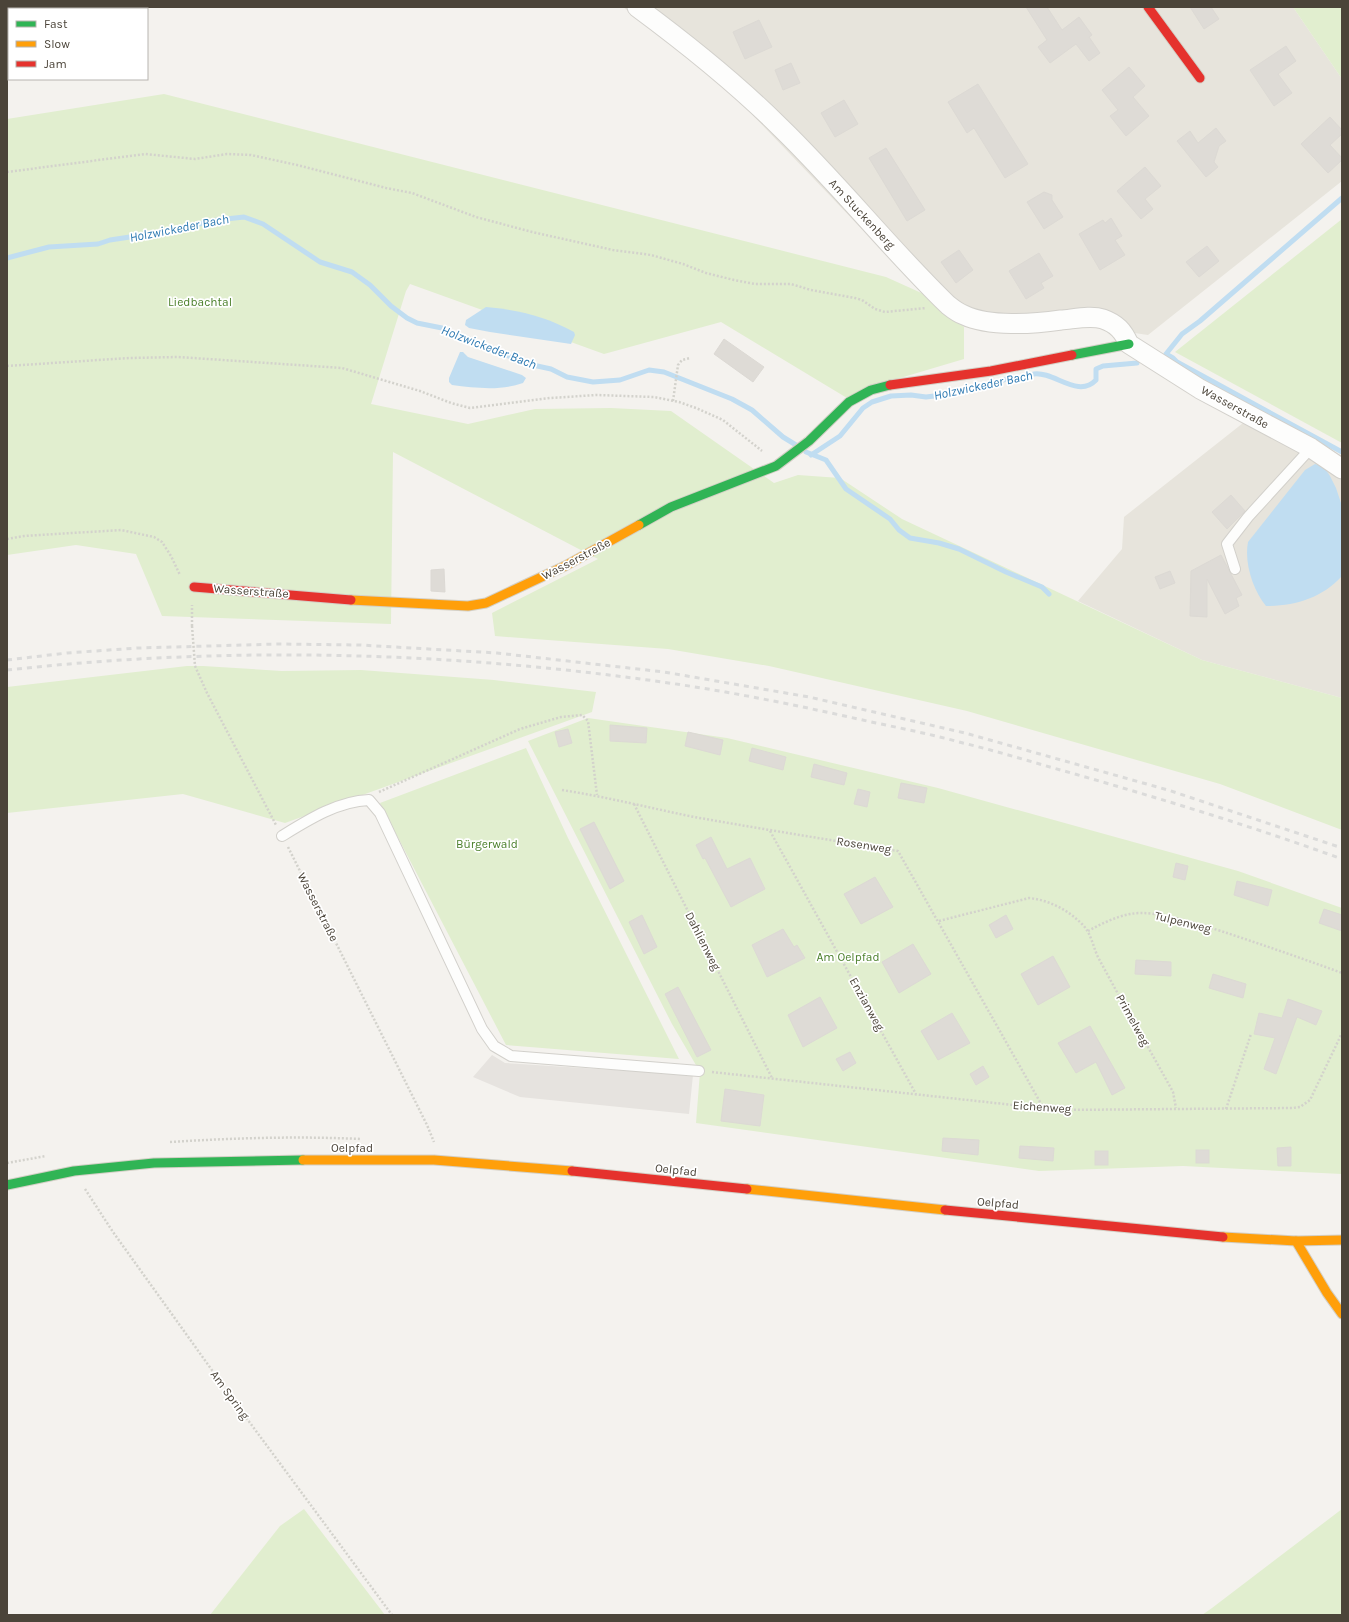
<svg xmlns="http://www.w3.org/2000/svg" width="1349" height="1622" font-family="Karla,sans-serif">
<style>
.residential{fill:#e7e4dc}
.green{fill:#e1eecf}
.parking{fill:#e6e3df}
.water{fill:#c0ddf1}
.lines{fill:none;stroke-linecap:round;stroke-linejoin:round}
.stream{stroke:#c0ddf1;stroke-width:5}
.building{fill:#dedbd6;stroke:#dcd9d4}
.lane-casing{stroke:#d2d0cb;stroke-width:12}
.street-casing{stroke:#d2d0cb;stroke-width:21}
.fast-casing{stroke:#d3cfc5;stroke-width:11}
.slow-casing{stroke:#d3cfc5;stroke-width:11}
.jam-casing{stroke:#d3cfc5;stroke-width:11}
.path{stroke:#d3d2cc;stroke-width:2.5;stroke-dasharray:2 2;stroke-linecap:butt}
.lane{stroke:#fdfdfc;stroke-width:10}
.street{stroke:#fdfdfc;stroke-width:19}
.fast{stroke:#30b455;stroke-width:9}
.slow{stroke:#ff9f0a;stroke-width:9}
.jam{stroke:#e5322d;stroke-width:9}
.rail{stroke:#dbdbda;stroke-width:3;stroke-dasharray:5 5;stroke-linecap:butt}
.path-bridge{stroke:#d3d2cc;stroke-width:2.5;stroke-dasharray:2 2;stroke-linecap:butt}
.labels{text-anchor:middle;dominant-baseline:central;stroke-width:3.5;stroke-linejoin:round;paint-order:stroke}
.street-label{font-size:12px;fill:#4b4439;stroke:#fff}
.park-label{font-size:12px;fill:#4a7f2a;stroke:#fff}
.water-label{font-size:13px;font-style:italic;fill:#2e7ab2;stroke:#fff}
</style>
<rect width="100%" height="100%" fill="#f4f2ee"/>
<g class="residential">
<path d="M623,7h670l49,72v102l-194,154 -67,-10 -46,4 -71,-2 -37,-30 -202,-211z"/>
<path d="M1257,412l85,44v242l-140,-38 -124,-59 44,-52 2,-32z"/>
</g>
<g class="green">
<path d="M1293,7h49v72z"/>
<path d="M164,94l722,183 62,28 -1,8 17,14v32l-74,22 -43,17 -126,-76 -117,32 -194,-70 -4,7 -35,113 97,20 67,-15 76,-1 60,3 103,72 24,-8 42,3 62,41 300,141 140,38v132l-122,-46 -253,-73 -198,-45 -101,-17 -173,-13 -3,-23 106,-54 -205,-107 -2,172 -229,-8 -26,-62 -60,-9 -69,10v-436z"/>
<path d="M1342,219v224l-167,-91z"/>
<path d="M187,666h16l79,5 79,-1 133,10 102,12 -4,20 -307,111 -102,-29 -176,19v-126z"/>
<path d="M588,718l139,20 211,50 300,83 104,37v266l-159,-8 -144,5 -343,-48 4,-51 -28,-48 -144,-283z"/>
<path d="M526,748l42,90 111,221 -173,-14 -126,-242z"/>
<path d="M304,1509l81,106h-175l70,-89z"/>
<path d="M1342,1509v106h-140l10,-7z"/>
</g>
<path class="parking" d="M492,1055l13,8 188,12 -4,39 -169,-17 -47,-20z"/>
<g class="water">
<path d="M486,307c32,3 59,9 88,25l1,3 -4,9 -81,-12 -21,-4 -4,-3 1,-5z"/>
<path d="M460,352h3l5,5 54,18 4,3 -3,5c-23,8 -47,5 -71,2l-3,-3v-4z"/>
<path d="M1315,464l9,3 6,9 6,12 6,18v70c-20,22 -47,30 -76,30 -13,-16 -22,-43 -18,-64l57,-72z"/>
</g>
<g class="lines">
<g class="stream">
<path d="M1342,198l-142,123 -18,13 -16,20 7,4 4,4 165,90"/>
<path d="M7,258l42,-11 49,-3 12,-4 53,-8 54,-12 27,-3 19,7 57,38 32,10 18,13 21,21 16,12 10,5 25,5 14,9 13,2 15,9 25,8 19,8 23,5 16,8 26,5 27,-2 29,-10 15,2 68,27 20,11 31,27 13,8"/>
<path d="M1034,374c20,-3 44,25 62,6v-11l7,-3 34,-3"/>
<path d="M806,452l20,8 20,29 44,30 9,11 11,8 29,5 20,6 47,23 36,15 7,7"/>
<path d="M811,455l29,-19 23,-28 9,-6 19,-6 20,-1 15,2 33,-4 26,-6 24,-9"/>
</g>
</g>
<g class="building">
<path d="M1026,7h21l15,23 17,-13 13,18 -3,2 11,16 -11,8 -13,-17 -26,19 -12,-16 9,-7z"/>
<path d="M1190,7h21l8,12 -15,10z"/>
<path d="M759,20l13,27 -27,12 -12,-27z"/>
<path d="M1286,46l10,15 -18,13 14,19 -18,13 -24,-36z"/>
<path d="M791,63l9,20 -17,7 -8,-20z"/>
<path d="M1129,67l16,19 -12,11 16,19 -23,20 -16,-20 8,-6 -16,-20z"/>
<path d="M978,84l50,80 -23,14 -31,-50 -7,5 -19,-31z"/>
<path d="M844,100l14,24 -23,13 -14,-24z"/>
<path d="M1330,117l12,13v4l-12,11 12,13v2l-14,13 -27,-29z"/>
<path d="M1216,128l10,13 -7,5 -5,16 4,5 -12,10 -29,-36 13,-10 8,12z"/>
<path d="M886,148l39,62 -18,11 -38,-63z"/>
<path d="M1145,167l16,19 -16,13 8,10 -12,10 -24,-28z"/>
<path d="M1044,192l8,3v5l11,17 -19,12 -17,-27z"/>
<path d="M1111,218l11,18 -7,4 10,15 -25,15 -21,-36 24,-14 2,3z"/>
<path d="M1207,246l12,15 -20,16 -13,-15z"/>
<path d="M959,250l14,20 -17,13 -15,-21z"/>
<path d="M1039,253l14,23 -12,7 3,5 -18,11 -17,-28z"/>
<path d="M724,339l40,28 -11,15 -39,-28z"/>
<path d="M1231,495l14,16 -18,18 -15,-17z"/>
<path d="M1221,555l21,40 -6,3 3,8 -14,8 -18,-35v38l-17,-1 1,-45z"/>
<path d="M444,569l1,23 -14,-1v-21z"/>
<path d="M1170,571l5,12 -15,6 -5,-12z"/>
<path d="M610,725l37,3 -1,15 -36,-2z"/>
<path d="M568,729l4,14 -13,4 -4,-15z"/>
<path d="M688,732l35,8 -3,15 -35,-9z"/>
<path d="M752,748l34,9 -3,13 -34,-9z"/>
<path d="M814,764l33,9 -3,12 -33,-8z"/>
<path d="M901,783l26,5 -3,15 -26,-5z"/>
<path d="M858,789l12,3 -3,15 -13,-3z"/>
<path d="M594,822l30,59 -14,8 -30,-60z"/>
<path d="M711,837l16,32 23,-11 15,31 -34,18 -26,-49 -2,1 -7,-14z"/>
<path d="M1176,863l12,3 -3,14 -12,-3z"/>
<path d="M875,877l18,30 -32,17 -17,-30z"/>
<path d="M1237,881l35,9 -4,16 -34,-11z"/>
<path d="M1324,909l18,6v16l-23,-8z"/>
<path d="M642,915l15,32 -13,7 -15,-32z"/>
<path d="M1006,915l7,14 -17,9 -7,-13z"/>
<path d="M783,929l11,18 3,-2 8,13 -38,19 -15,-32z"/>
<path d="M913,944l18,30 -32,19 -17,-31z"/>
<path d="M1053,956l17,31 -32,18 -17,-31z"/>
<path d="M1136,960l35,2v14l-36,-2z"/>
<path d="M1213,974l33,10 -3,14 -34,-10z"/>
<path d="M678,987l33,63 -14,7 -32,-63z"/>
<path d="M820,997l17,31 -34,19 -15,-32z"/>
<path d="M1288,999l34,12 -6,14 -19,-8 -21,57 -12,-5 11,-31 -21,-4 5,-21 23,5z"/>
<path d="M952,1013l18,30 -32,17 -17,-29z"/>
<path d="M1090,1026l35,62 -13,7 -16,-33 -20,11 -18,-30z"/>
<path d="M850,1052l6,11 -13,8 -7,-12z"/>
<path d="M983,1066l6,11 -13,8 -6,-11z"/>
<path d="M725,1089l39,6 -4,31 -39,-5z"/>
<path d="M943,1138l36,2 -1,15 -36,-4z"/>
<path d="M1020,1146l34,2 -1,13 -34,-3z"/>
<path d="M1291,1147v19h-13l-1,-18z"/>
<rect x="1196" y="1150" width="13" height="13"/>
<rect x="1095" y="1151" width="13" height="14"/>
</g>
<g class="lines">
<defs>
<g id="lane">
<path d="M1235,569l-8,-25 21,-27 63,-69"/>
<path d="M282,836c26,-16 56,-35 87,-36l11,13 102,216 12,17 17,10 188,15"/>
</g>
<path id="street" d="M637,7c50,37 99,76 143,120 59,57 110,122 168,178 5,4 10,8 16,10 25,12 70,9 97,5 13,-1 30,-5 42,-1 14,5 20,12 26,25l71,45 111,59 31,21"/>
<g id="fast">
<path d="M1072,355l57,-11"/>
<path d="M639,525l32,-18 105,-41 33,-25 40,-39 22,-12 19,-5"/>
<path d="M7,1185l67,-14 80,-8 149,-3"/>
</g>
<g id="slow">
<path d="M351,600l117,6 18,-3 79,-37 74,-41"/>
<path d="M303,1160h131l138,11"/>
<path d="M747,1189l198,21"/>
<path d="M1223,1237l73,4 46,-1"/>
<path d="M1296,1241l31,52 15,21"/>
</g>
<g id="jam">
<path d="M1148,7l52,71"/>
<path d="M890,385l101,-14 81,-16"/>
<path d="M194,587l157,13"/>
<path d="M572,1171l175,18"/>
<path d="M945,1210l278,27"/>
</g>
</defs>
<use href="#lane" class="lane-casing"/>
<use href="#street" class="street-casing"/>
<use href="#fast" class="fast-casing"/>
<use href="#slow" class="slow-casing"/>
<use href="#jam" class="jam-casing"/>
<g class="path">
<path d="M7,172l138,-18 50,5 32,-5 24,1 46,10 89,23 26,5 64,24 56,15 81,18 38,5 32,9 23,9 28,7 21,4h36l20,6 44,8 7,2 13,9 10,3 41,-4"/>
<path d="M7,366l122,-8 49,-1 164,11 78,23 31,12 19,5 80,-10 47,-3 57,2 25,5 17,6 27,12 39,31"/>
<path d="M673,401l5,-36 4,-5 8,-2"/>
<path d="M7,539l17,-3 97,-6 33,7 8,5 9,14 9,19"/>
<path d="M192,626v-21"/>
<path d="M195,666l12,27 69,132"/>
<path d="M562,790c45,7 88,18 132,27 68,12 136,23 204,34l146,258"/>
<path d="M379,792l141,-63 41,-12 21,-2 6,6 9,74"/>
<path d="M634,804l138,274"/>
<path d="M770,831l146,263"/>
<path d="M288,847l139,278 7,17"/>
<path d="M939,921l90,-23c20,2 39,12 53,26 10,10 11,24 17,35 24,45 50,89 74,133l3,16"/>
<path d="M1088,931c13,-7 27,-14 42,-17 27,-5 71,11 97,19 39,13 77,26 115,40"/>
<path d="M712,1072l347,38 234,-2 7,-1 10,-7 32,-67"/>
<path d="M1226,1109l25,-75"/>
<path d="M170,1142c64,-4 127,-6 191,-3"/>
<path d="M7,1163l39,-7"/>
<path d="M85,1189l28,43 129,180 150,203"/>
</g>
<use href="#lane" class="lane"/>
<use href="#street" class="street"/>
<use href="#fast" class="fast"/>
<use href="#slow" class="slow"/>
<use href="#jam" class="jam"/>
<g class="rail">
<path d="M7,660l60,-7 71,-5 141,-4 81,1 137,8 167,19 145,25 156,36 203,57 174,58"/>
<path d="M7,670c218,-24 437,-19 655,12 72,10 143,25 214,41 29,6 58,12 87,20 38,9 75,21 112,31 90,26 179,53 267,85"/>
</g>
<path class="path-bridge" d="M192,626l3,40"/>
</g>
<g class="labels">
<g class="street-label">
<text transform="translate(862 214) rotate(47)">Am Stuckenberg</text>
<text transform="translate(1235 407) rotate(29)">Wasserstraße</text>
<text transform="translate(576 559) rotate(-28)">Wasserstraße</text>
<text transform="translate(251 591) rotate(4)">Wasserstraße</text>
<text transform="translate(864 845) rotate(9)">Rosenweg</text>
<text transform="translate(318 907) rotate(63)">Wasserstraße</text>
<text transform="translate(1183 922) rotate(14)">Tulpenweg</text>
<text transform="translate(703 941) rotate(63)">Dahlienweg</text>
<text transform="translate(867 1004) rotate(61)">Enzianweg</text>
<text transform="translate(1133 1020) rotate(61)">Primelweg</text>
<text transform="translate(1042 1107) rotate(4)">Eichenweg</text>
<text x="352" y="1148">Oelpfad</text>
<text transform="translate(676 1170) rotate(6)">Oelpfad</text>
<text transform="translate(998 1203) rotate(5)">Oelpfad</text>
<text transform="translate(230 1395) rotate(54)">Am Spring</text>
</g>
<g class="park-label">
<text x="200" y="302">Liedbachtal</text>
<text x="487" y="844">Bürgerwald</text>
<text x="848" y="957">Am Oelpfad</text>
</g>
<g class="water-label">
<text transform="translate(179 228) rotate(-11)">Holzwickeder Bach</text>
<text transform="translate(489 347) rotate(21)">Holzwickeder Bach</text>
<text transform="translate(983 385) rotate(-12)">Holzwickeder Bach</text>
</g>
</g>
<rect width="1349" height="1622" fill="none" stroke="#4b4439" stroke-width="16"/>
<rect x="8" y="8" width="140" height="72" fill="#ffffff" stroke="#b7b4b0"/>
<rect x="16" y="21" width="20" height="6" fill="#30b455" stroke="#b7b4b0"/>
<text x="44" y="28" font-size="12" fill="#4b4439">Fast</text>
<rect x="16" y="41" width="20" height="6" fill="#ff9f0a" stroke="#b7b4b0"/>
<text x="44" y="48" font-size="12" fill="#4b4439">Slow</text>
<rect x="16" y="61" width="20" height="6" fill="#e5322d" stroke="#b7b4b0"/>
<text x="44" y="68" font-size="12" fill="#4b4439">Jam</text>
</svg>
